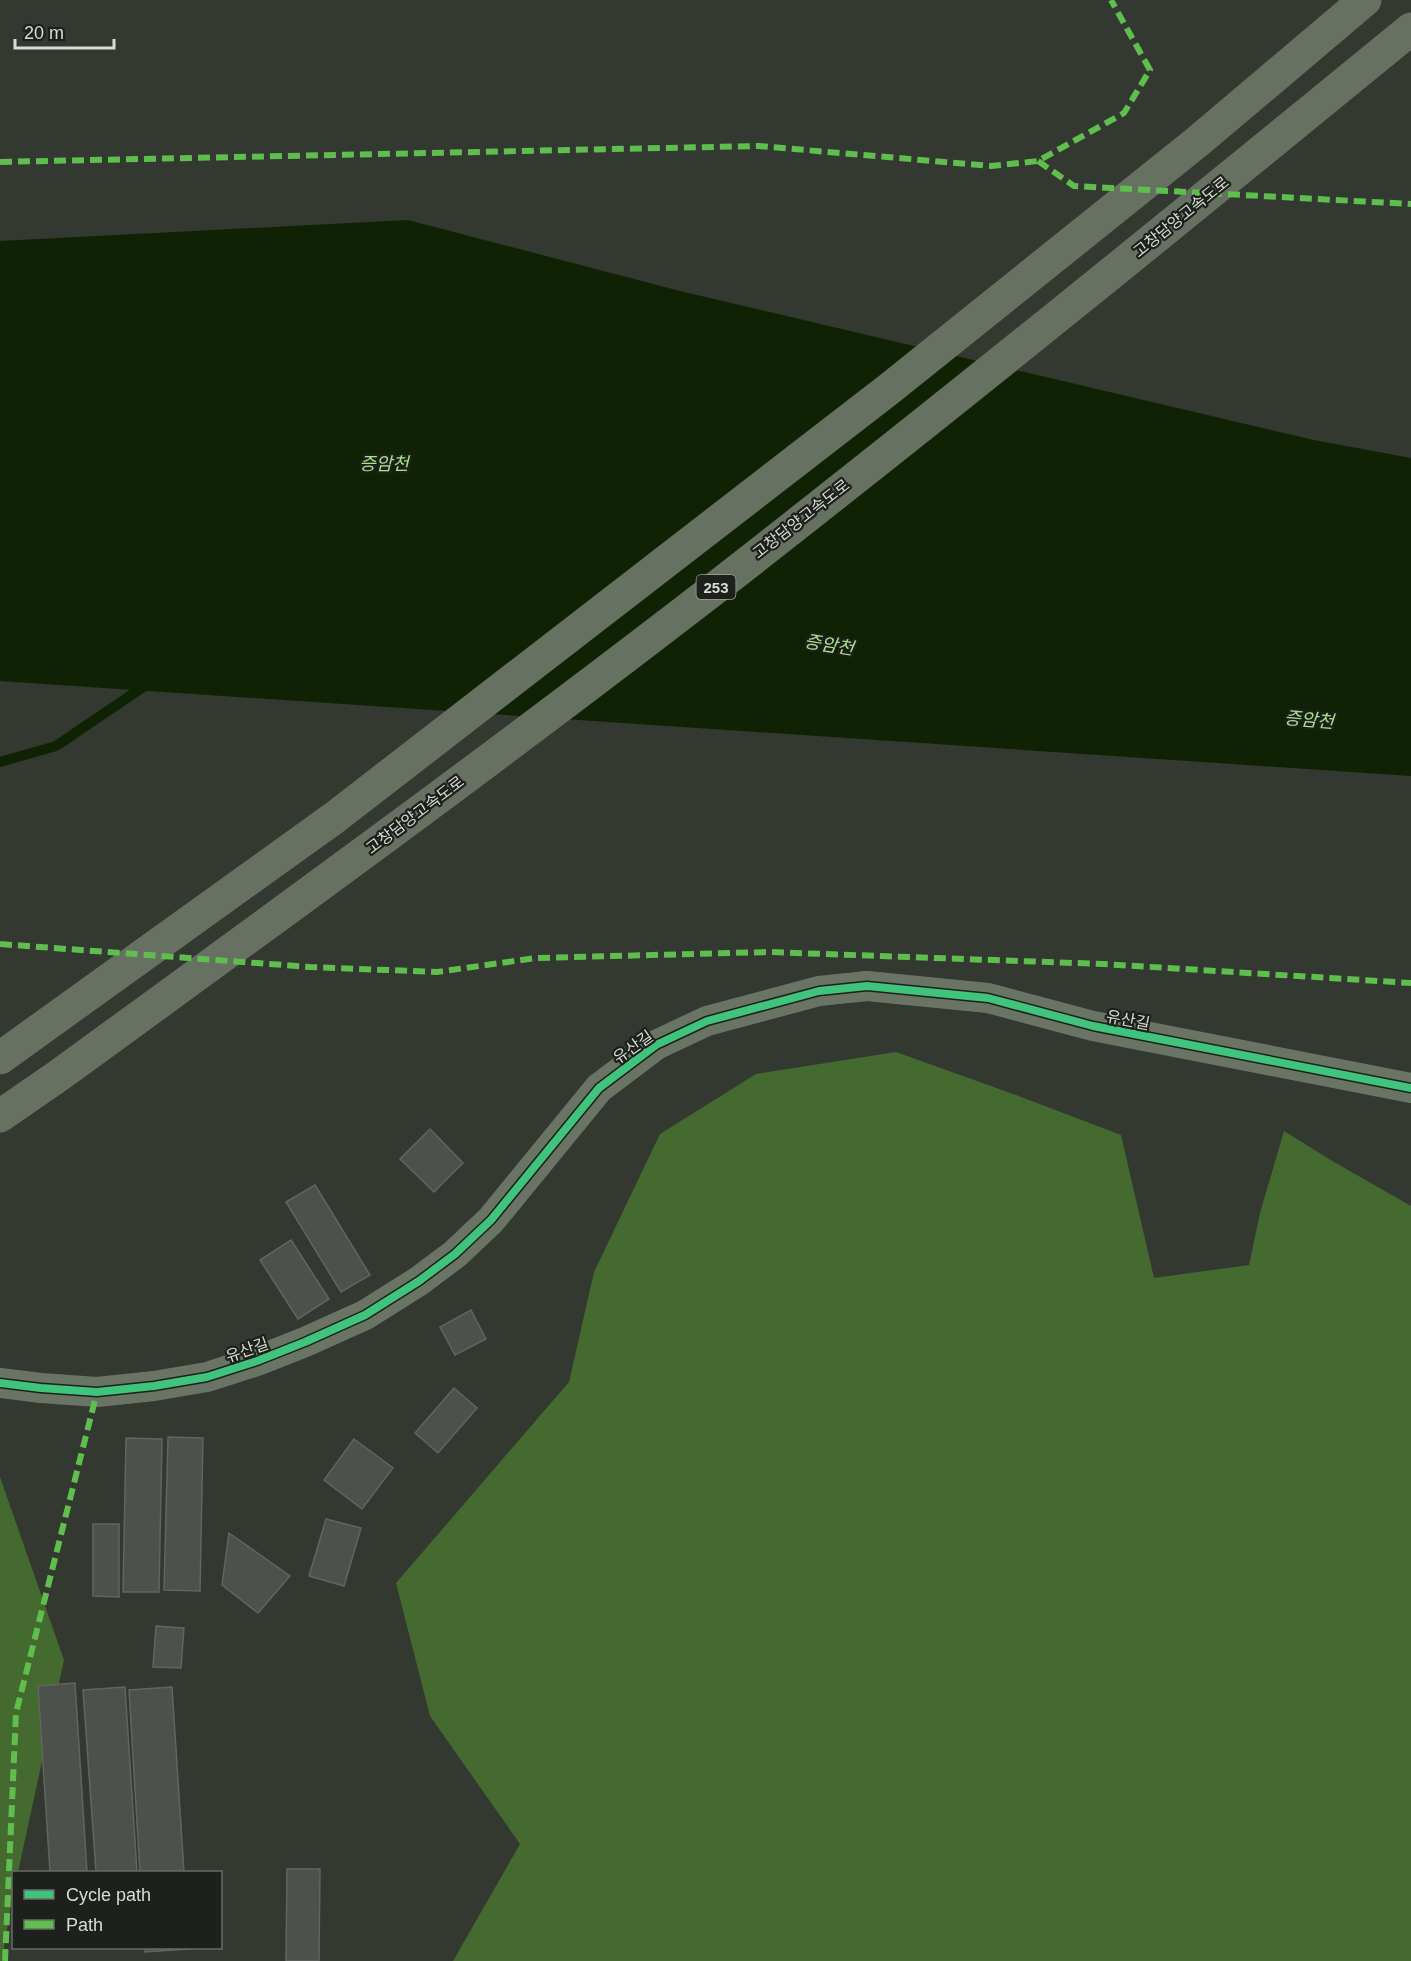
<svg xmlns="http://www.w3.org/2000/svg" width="1411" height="1961" font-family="Arial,'Noto Sans KR',sans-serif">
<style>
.forest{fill:#446a2f}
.water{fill:#0f2304}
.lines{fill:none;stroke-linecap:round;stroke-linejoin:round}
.stream{stroke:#0f2304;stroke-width:10}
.building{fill:#4d514c;stroke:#616560;stroke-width:1.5}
.street{stroke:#697465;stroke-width:30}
.highway{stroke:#667162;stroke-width:33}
.quiet{stroke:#5fbe4e;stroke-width:6;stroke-dasharray:12 6;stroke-linecap:butt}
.cycleway-casing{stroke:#1d201b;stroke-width:11}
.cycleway{stroke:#40c37c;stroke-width:8}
.labels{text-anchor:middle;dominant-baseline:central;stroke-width:4.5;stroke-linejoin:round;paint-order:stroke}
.shield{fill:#1d201b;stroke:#9fa49d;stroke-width:1.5}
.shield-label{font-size:15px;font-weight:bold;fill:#d7ddd5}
.street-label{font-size:16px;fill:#d7ddd5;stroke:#1d201b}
.water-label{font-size:18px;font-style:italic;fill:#a6e488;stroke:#1d201b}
</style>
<rect width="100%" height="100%" fill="#333831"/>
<g class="forest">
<path d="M896,1052l120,43 105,40 33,143 95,-13 11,-52 24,-82 50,31 77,44v755h-958l67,-117 -90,-128 -34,-133 173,-201 25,-110 66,-138 96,-60z"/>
<path d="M0,1477l64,183 -46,212h-4c-1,30 -8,60 -12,89h-2z"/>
</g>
<path class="water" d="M408,220l272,71 634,149 97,18v318l-1411,-95v-440z"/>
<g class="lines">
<path class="stream" d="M0,762l56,-16 93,-63"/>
</g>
<g class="building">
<path d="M430,1129l33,34 -29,29 -34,-33z"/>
<path d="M315,1185l55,90 -29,17 -55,-90z"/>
<path d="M291,1240l38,59 -31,20 -38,-59z"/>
<path d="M471,1310l15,29 -31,16 -15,-28z"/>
<path d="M454,1388l23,20 -39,45 -23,-20z"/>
<path d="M168,1437l35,1 -3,153 -36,-1z"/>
<path d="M126,1438l36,1 -3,153h-36z"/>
<path d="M354,1439l39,29 -31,41 -38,-29z"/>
<path d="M326,1519l35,9 -17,58 -35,-10z"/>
<path d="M93,1524h26v73l-26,-1z"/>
<path d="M229,1533l61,43 -32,37 -36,-28z"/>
<path d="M156,1626l28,2 -3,40 -28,-1z"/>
<path d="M75,1683l12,189h-37l-12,-186z"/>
<path d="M125,1687l12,185h-41l-13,-182z"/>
<path d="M172,1687l12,185h-44l-11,-182z"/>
<path d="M287,1869h33l-1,92h-33z"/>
<path d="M145,1948h43v1l-43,3z"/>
</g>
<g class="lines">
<path class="street" d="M0,1383l41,5 56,4 57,-6 53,-9 50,-16 48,-19 60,-27 54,-34 36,-27 36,-34 108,-132 57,-43 51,-24 112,-30 48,-5 121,12 105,28 318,62"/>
<g class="highway">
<path d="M0,1058l334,-240 555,-429 308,-247 168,-142"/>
<path d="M0,1116l58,-40c220,-160 440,-320 656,-487 235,-183 466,-371 697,-560"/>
</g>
<g class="quiet">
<path d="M1038,161l36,25 337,18"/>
<path d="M0,162l759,-16 232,20 47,-5 86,-48 26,-43 -39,-70"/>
<path d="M0,944l310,23 127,5 99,-14 233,-6 334,12 308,19"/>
<path d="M5,1961l11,-248 81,-321"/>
</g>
<defs>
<path id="cycleway" d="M0,1383l41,5 56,4 57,-6 53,-9 50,-16 48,-19 60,-27 54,-34 36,-27 36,-34 108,-132 57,-43 51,-24 112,-30 48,-5 121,12 105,28 318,62"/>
</defs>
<use href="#cycleway" class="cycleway-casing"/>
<use href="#cycleway" class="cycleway"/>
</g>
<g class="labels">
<rect class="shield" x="696.5" y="575" width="39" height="24" rx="4.5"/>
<g class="shield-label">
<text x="716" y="587">253</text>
</g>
<g class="street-label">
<text transform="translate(1181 217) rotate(-39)">고창담양고속도로</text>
<text transform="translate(801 519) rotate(-38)">고창담양고속도로</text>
<text transform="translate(415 815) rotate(-37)">고창담양고속도로</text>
<text transform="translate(1128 1020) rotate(11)">유산길</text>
<text transform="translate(633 1047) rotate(-35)">유산길</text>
<text transform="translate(247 1350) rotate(-19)">유산길</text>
</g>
<g class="water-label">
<text x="384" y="464">증암천</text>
<text transform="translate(829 645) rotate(9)">증암천</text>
<text transform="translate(1309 720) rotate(5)">증암천</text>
</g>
</g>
<rect x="12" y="1871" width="210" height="78" fill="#1d201b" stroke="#676c65" stroke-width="1.5"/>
<rect x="24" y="1890" width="30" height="9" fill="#40c37c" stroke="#676c65" stroke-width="1.5"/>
<text x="66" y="1901" font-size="18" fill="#d7ddd5">Cycle path</text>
<rect x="24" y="1920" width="30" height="9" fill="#5fbe4e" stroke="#676c65" stroke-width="1.5"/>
<text x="66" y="1931" font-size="18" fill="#d7ddd5">Path</text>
<path d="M15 39v9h99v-9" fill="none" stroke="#d7ddd5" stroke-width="3"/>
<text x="24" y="39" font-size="18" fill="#d7ddd5" stroke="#1d201b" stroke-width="4.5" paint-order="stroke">20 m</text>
</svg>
